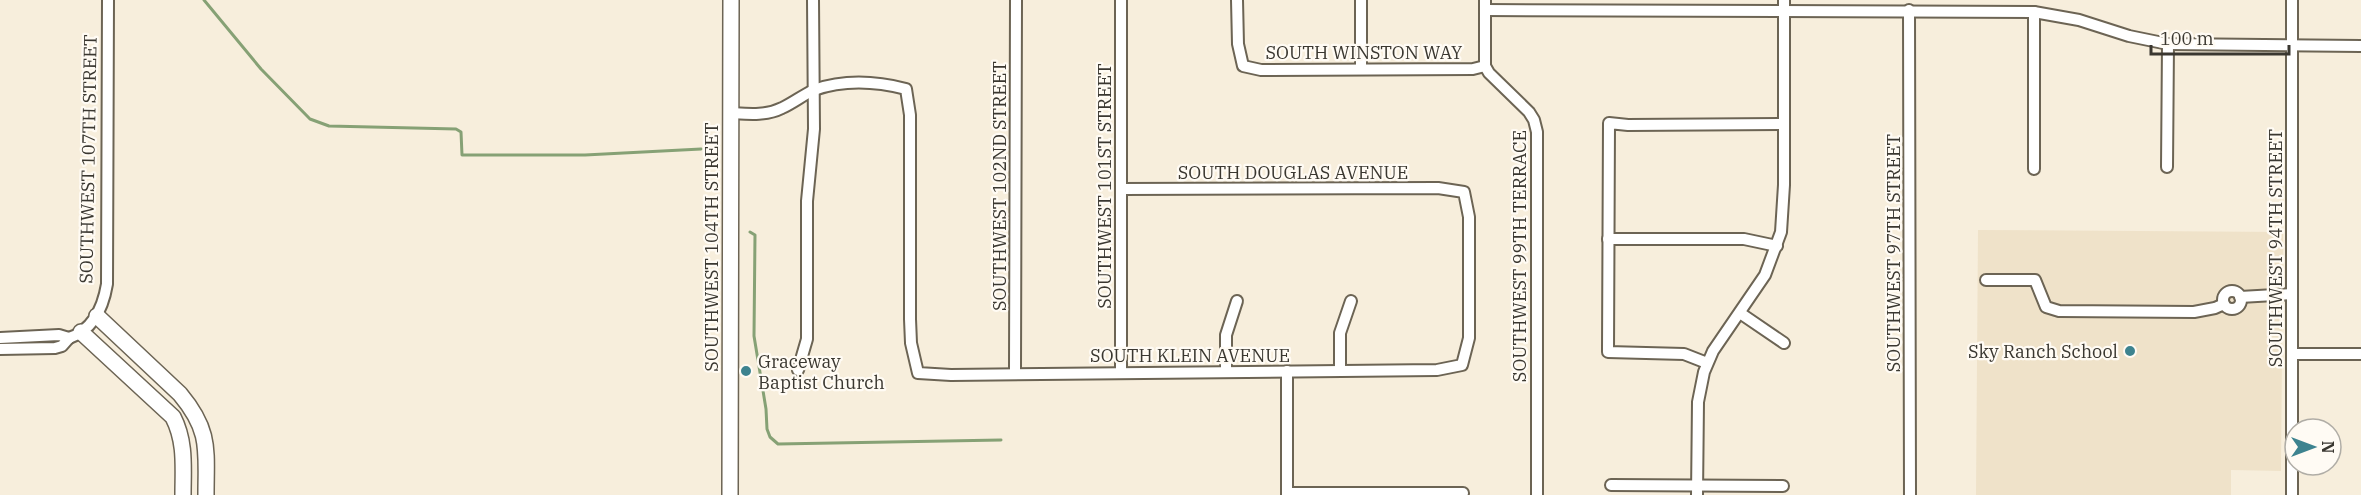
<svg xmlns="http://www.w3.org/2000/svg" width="2361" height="495" font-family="'IBM Plex Serif',serif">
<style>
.built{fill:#efe2c9}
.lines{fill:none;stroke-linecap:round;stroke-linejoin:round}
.stream{stroke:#86a175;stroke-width:3}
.street-casing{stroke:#6c6454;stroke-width:14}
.secondary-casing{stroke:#6c6454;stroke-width:18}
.street{stroke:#fff;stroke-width:10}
.secondary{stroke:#fff;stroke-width:15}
.poi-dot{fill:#3d838f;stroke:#fffbf4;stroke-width:2}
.labels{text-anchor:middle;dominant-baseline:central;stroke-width:4.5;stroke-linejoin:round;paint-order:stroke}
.street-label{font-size:18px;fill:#3a3730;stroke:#fffbf4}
.poi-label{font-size:18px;fill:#3a3730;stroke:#fffbf4;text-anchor:end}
</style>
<rect width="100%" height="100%" fill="#f7eedc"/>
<path class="built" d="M1978,230l305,2 -2,239 -50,-1v25h-255z"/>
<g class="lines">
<g class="stream">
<path d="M204,0l57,69 49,50 19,7 127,3 5,3 1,23h123l116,-6"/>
<path d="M750,232l5,3 -1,101 12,73 1,20 3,8 8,7 223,-4"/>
</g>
<defs>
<g id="street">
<path d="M1237,0l1,44 5,22 18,4 212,-1 12,-3"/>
<path d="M1485,0v66l4,7 40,39 5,8 3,12v363"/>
<path d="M2292,0v495"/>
<path d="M1485,10l549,2 45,8 50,16 39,8 193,2"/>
<path d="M1909,10l1,485"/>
<path d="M2034,12v157"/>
<path d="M1361,69v-69"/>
<path d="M731,113c17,1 35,3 51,-5 11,-5 21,-13 32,-18 31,-11 61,-9 92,-1l4,26v204l1,24 7,30 33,2 486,-5 25,-5 7,-27v-121l-5,-25 -26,-4 -317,1"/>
<path d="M2167,167l1,-123"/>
<path d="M1608,239h136l33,7"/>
<path d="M1986,280h49l11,27 13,4 135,1 21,-4 9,-4"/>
<circle cx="2232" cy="300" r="9"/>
<path d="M2240,297l52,-3"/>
<path d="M1740,313l44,30"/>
<path d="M0,338l59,-3 10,3"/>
<path d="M69,338c24,-8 34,-30 38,-54l1,-284"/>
<path d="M0,349l55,-1 7,-2 7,-8"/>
<path d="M2292,354h69"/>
<path d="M1707,363l-23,-9 -76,-2 1,-229 19,2 155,-1"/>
<path d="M798,370l9,-31v-138l7,-72 -1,-129"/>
<path d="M1340,370v-37l11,-32"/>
<path d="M1226,371v-36l11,-34"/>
<path d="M1015,372l1,-372"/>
<path d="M1121,372v-372"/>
<path d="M1611,485l172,1"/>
<path d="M1287,493h176"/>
<path d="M1287,495v-124"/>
<path d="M1697,495l1,-93 6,-30 9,-21 52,-76 16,-43 3,-47v-185"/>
</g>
<g id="secondary">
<path d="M97,316l83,78c31,37 26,56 26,101"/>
<path d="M81,332l92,85c13,25 10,51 10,78"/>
<path d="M730,495l1,-495"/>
</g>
</defs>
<use href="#street" class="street-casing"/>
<use href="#secondary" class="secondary-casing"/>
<use href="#street" class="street"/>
<use href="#secondary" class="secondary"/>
</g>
<g class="poi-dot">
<circle cx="2130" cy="351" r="6"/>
<circle cx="746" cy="371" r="6"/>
</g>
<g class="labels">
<g class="street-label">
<text x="1364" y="52">SOUTH WINSTON WAY</text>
<text transform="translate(88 159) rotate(-89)">SOUTHWEST 107TH STREET</text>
<text x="1293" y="172">SOUTH DOUGLAS AVENUE</text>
<text transform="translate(999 186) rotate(-90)">SOUTHWEST 102ND STREET</text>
<text transform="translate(1104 186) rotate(-90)">SOUTHWEST 101ST STREET</text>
<text transform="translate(711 247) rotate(-90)">SOUTHWEST 104TH STREET</text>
<text transform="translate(2275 248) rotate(-90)">SOUTHWEST 94TH STREET</text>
<text transform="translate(1893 253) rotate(-90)">SOUTHWEST 97TH STREET</text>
<text transform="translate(1519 256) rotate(-90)">SOUTHWEST 99TH TERRACE</text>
<text x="1190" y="355">SOUTH KLEIN AVENUE</text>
</g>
<g class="poi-label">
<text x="2118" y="351">Sky Ranch School</text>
<text x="758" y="361" text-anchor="start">Graceway<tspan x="758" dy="21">Baptist Church</tspan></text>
</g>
</g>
<g transform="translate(2313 447) rotate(90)"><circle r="28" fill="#fffbf4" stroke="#b0ada6" stroke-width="1.5"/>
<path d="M0-4.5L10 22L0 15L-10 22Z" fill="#3d838f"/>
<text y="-9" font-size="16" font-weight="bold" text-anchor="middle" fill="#3a3730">N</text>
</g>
<path d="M2151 45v9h138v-9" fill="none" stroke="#3a3730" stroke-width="3"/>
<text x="2160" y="45" font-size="18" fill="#3a3730" stroke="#fffbf4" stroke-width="4.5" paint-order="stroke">100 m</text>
</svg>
